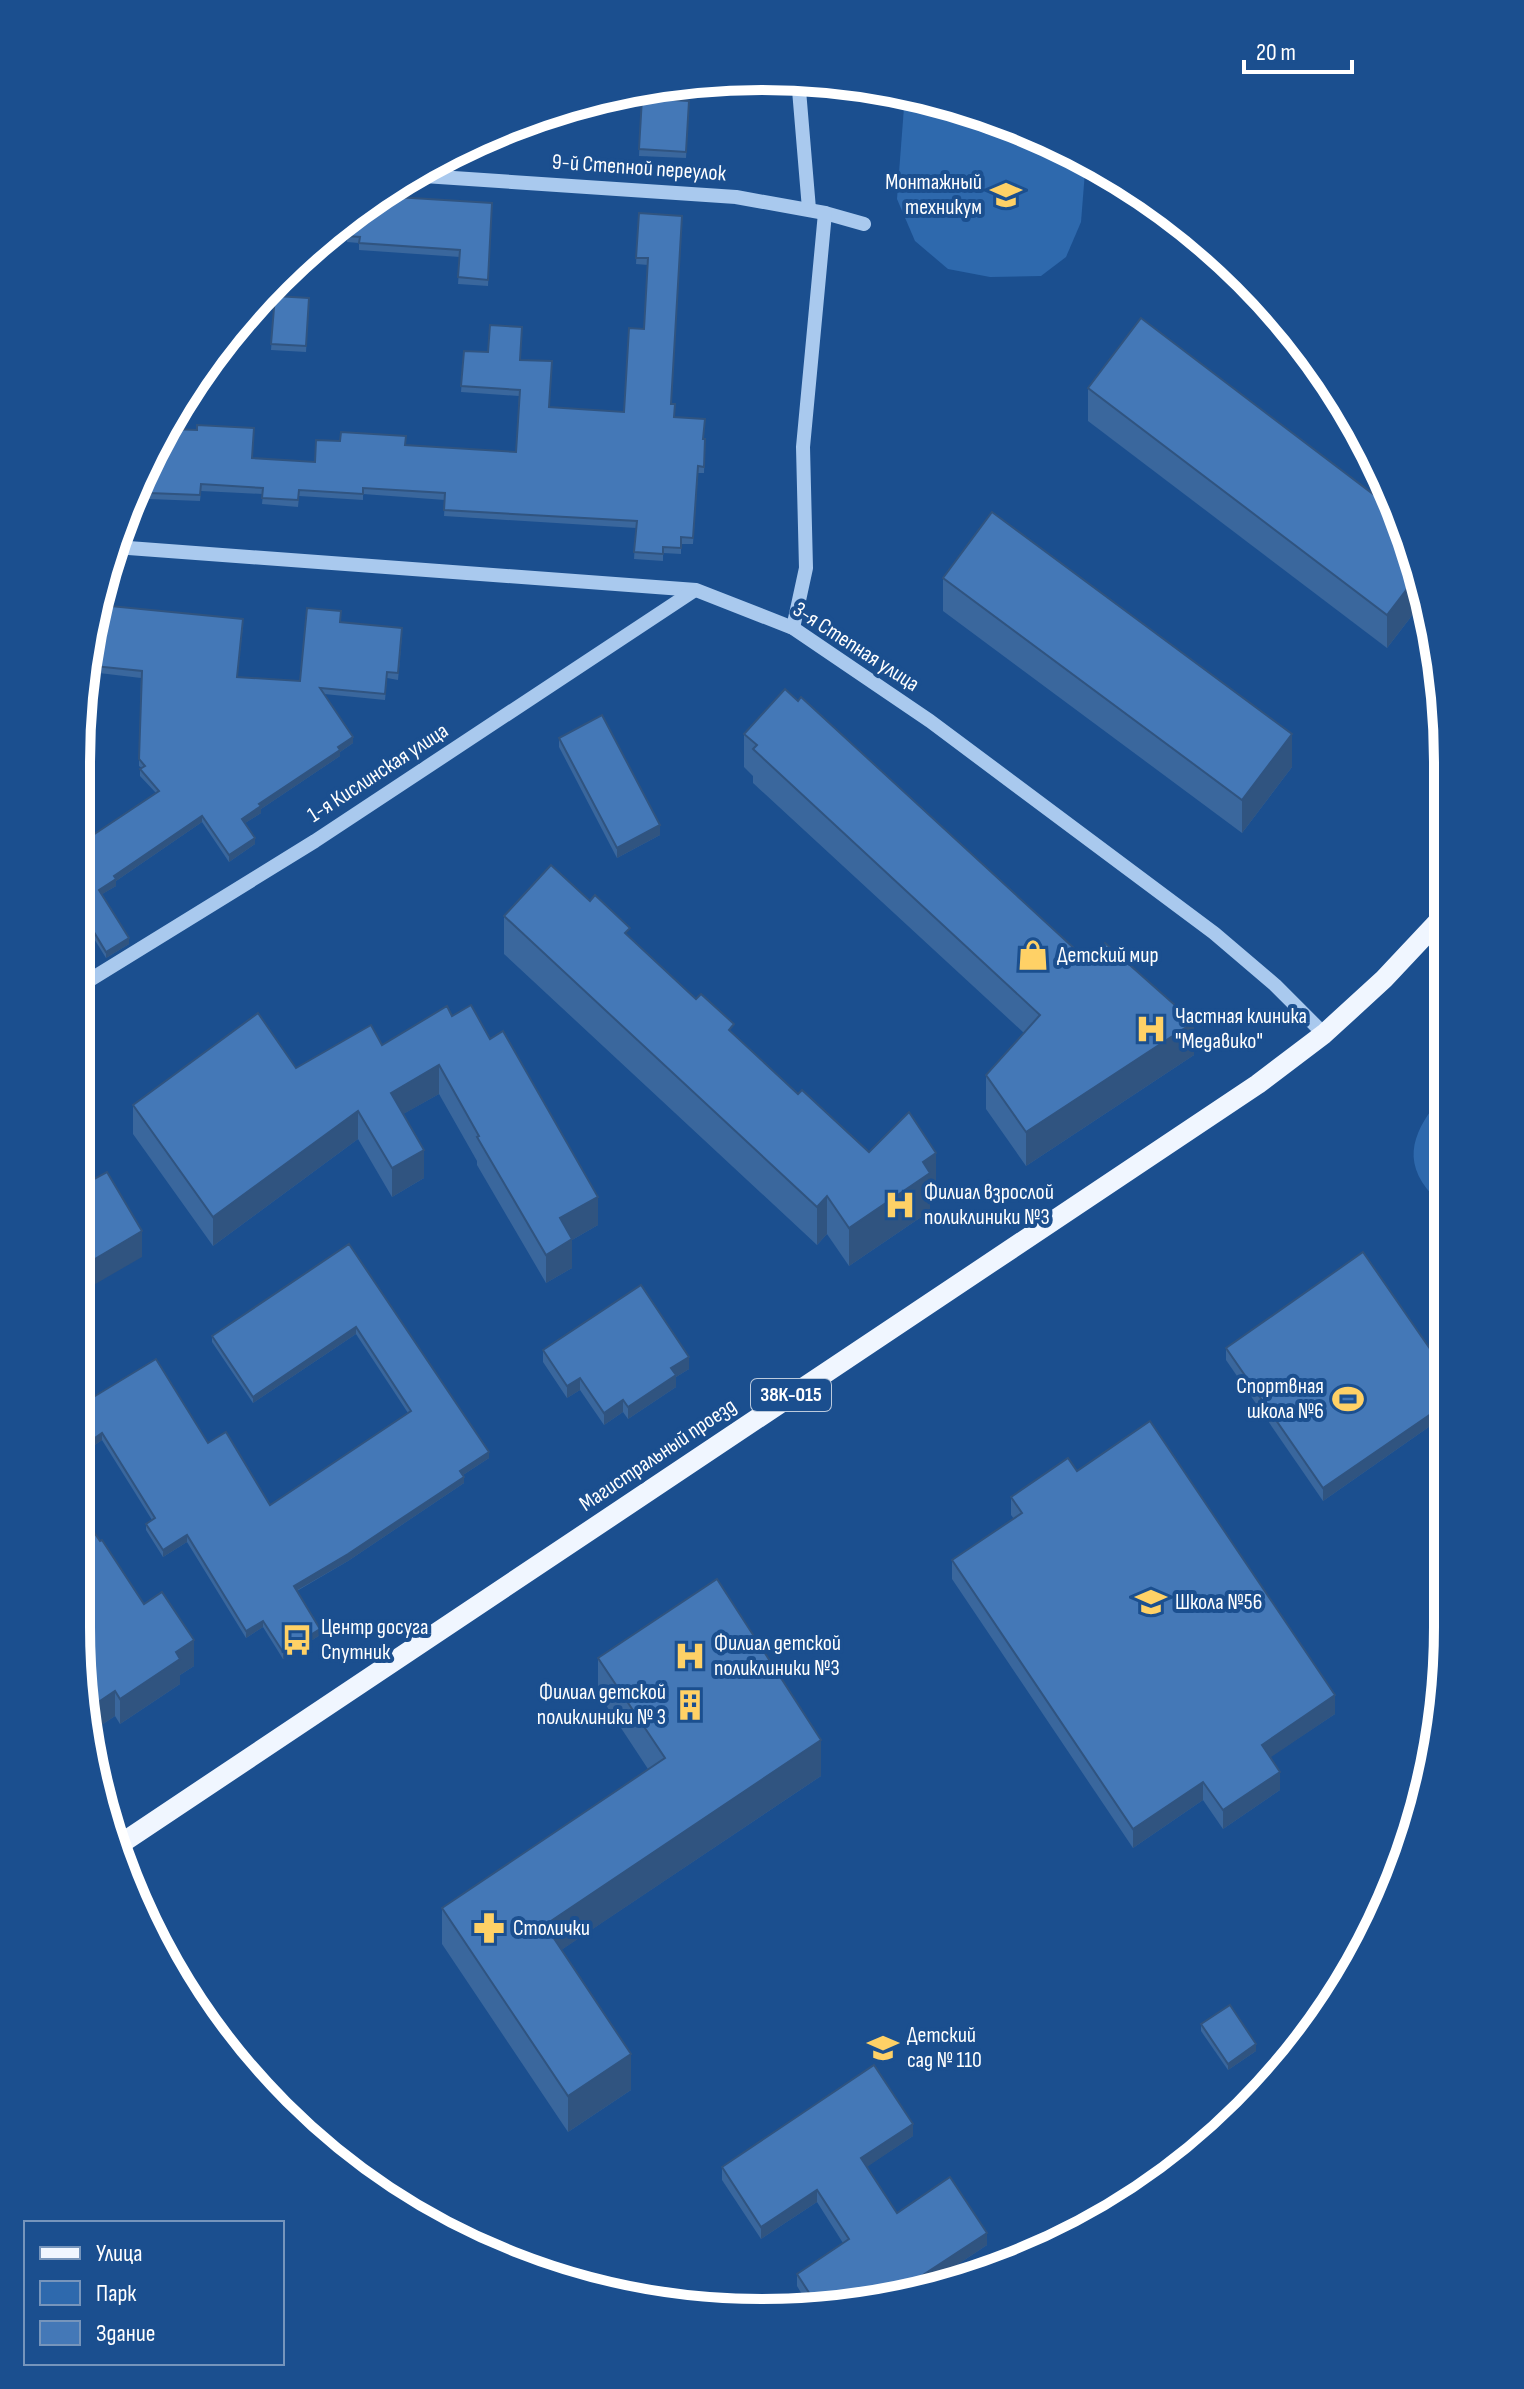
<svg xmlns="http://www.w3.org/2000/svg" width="1524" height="2389" font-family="'Sofia Sans Condensed',sans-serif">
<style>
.green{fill:#2e69ad}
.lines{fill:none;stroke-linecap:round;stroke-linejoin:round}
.minor{stroke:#a9c9ee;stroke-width:14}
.major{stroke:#f0f6ff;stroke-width:20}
.wall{fill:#3a679d}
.shaded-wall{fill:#305480}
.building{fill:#4478b7;stroke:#305480;stroke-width:2}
.labels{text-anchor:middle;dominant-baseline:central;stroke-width:8;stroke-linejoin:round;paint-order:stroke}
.shield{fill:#1b4f8f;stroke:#bbcadd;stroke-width:2}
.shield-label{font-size:20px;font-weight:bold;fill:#fff}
.street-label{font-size:22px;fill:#fff;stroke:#1b4f8f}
.poi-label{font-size:22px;fill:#fff;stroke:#1b4f8f;text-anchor:start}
.rim{fill:none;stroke:#fff;stroke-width:10}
</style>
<rect width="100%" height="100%" fill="#1b4f8f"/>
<g class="green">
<path d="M905,94l35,6 126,47 20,12 -5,63 -15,35 -25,19 -51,1 -42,-8 -33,-28 -18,-42z"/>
<path d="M1445,1092l-1,117c-7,-6 -11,-13 -17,-20 -28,-36 -7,-66 18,-97z"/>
</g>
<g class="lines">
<g class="minor">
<path d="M798,78l11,131"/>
<path d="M409,175l327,22 89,16 39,11"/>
<path d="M115,547l581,43 97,38 137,93 284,212 61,52 49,49"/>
<path d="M793,628l13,-60 -3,-121 22,-234"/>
<path d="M80,986l235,-145 380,-251"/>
</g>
<path class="major" d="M113,1849l1145,-765 66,-50 60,-55 62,-66"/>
</g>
<g class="wall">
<path d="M642,98l47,3 -3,57 -47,-2z"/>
<path d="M492,203l-4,83 -30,-2 2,-27 -101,-7v-7l-12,-1 1,-23z"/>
<path d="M639,213l43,3 -11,188 3,13 30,22 1,7 -1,27h-6l-5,71h-12v10l-18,-1v8l-29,-2 2,-31 -192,-12 1,-16 -82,-6v6l-64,-4 -1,11 -36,-3 1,-10 -62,-3 -1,10 -51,-2v-12l-13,-1 33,-57 84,29 62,4 91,-17 110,7 3,-56 -58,-4 3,-41 56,9 29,47 75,5 20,-83 4,-64 -12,-1z"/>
<path d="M278,280l-1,10h-8z"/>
<path d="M275,296l34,2 -3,54 -35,-2z"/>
<path d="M1088,388l336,196 3,12 -40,52 -299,-227z"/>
<path d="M943,578l349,189 -50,66 -299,-222z"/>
<path d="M100,605l143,20 -6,53 63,3 40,-59 62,12 -4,46 -11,-2 -2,22 -61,-6 29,49 -13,9v4l-79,53v4l-16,10 10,21 -26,18 -27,-40 -86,59v5l-14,8 27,50 -23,14 -23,-37 -3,1 1,-79 75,-50 -16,-17v-7l2,-1 -3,-2v-7l2,-81 -59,-7z"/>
<path d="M744,734l450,321 -168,111 -40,-57v-34l38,-42 -271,-250v-7l-9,-9z"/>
<path d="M559,738l101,97 -43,23 -58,-111z"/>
<path d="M590,901l208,193 71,58 67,39 -6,4v16l-81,55 -22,-32 -10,11 -313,-291v-38z"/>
<path d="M452,1016l146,209 -26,15v28l-26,15 -69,-118v-4l-38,-67 -36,20 21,64 -32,19 -34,-58 -145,107 -80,-112v-29l163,-37 86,-23z"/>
<path d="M349,1244l140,214 -26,17 1,8 -116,78 -51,30 23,44 -37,24 -20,-32 -17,11 -59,-96 -24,15 -17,-27v-6l6,-4 -50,-80 -10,7 -15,-24v-16l131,36 62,62 138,-92 -52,-79 -103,69 -41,-61v-6z"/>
<path d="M1226,1348l218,21 -1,48 -120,84 -97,-141z"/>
<path d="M543,1350l146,19 -13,8v10l-48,32 -5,-7 -19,13 -24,-35 -13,8 -24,-36z"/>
<path d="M1077,1471l258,243 -65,43 10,33 -57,39 -20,-29 -70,48 -181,-269v-19l62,-41 -3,-4v-18z"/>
<path d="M144,1604l50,62 -14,9v9l-60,40 -5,-8 -21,14 -1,-2 -17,-101z"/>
<path d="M598,1658l223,118 -260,174 70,140 -63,42 -126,-188v-36l206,-139 -50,-76z"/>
<path d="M1201,2024l55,27 -28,19 -27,-39z"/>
<path d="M913,2136l-47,31 31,46 90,32 -71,47 -109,11 -10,-17v-12l46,-31 -26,-41 -56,37 -39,-59v-13z"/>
</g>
<g class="shaded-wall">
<path d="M1420,572l4,12 3,12 -40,52v-33z"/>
<path d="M1292,734v33l-50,66v-33z"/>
<path d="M353,737v6l-13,9v4l-79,53v4l-19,12v-6l17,-15z"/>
<path d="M202,816v6l-86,59v5l-17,10v-6l15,-14z"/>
<path d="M660,825v10l-43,23v-10z"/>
<path d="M255,838v6l-26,18v-7z"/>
<path d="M129,938v6l-23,14v-6z"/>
<path d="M1194,1022v33l-168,111v-34z"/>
<path d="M439,1065v29l-48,27v-28z"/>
<path d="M358,1111v28l-145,107v-29z"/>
<path d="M424,1150v28l-32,19v-29z"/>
<path d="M936,1153v38l-6,4v16l-81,55v-38l74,-66z"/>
<path d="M827,1196v38l-10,11v-38z"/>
<path d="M598,1197v28l-26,15v28l-26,15v-28l14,-37z"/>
<path d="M142,1231v26l-64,37v-25z"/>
<path d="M356,1327v7l-103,69v-6z"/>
<path d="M689,1357v12l-13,8v10l-48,32v-12l43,-39z"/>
<path d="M580,1378v12l-13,8v-12z"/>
<path d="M623,1400v12l-19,13v-12z"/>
<path d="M1444,1405l-1,12 -120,84v-13z"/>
<path d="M102,1433v7l-10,7v-7z"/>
<path d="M489,1452v6l-29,19v-6z"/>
<path d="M464,1477v6l-116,78 -54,31v-6z"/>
<path d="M187,1535v7l-24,15v-7z"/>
<path d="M263,1621v6l-17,11v-7z"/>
<path d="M320,1629v6l-37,24v-7z"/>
<path d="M194,1640v26l-14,9v9l-60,40v-25l56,-47z"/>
<path d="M115,1691v25l-21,14v-25z"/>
<path d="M1335,1695v19l-73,49v-18z"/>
<path d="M821,1740v36l-276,185v-36z"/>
<path d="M1280,1772v18l-57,39v-19z"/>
<path d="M1203,1782v18l-70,48v-19z"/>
<path d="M1256,2044v7l-28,19v-6z"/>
<path d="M631,2054v36l-63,42v-36z"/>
<path d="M913,2124v12l-52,35v-13z"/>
<path d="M817,2190v12l-56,37v-12z"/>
<path d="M987,2233v12l-71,47 -22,2z"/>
</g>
<g class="building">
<path d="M642,98l47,3 -3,51 -47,-3z"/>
<path d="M380,196l112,7 -4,77 -30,-3 2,-27 -101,-7 1,-6 -13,-1 1,-17z"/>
<path d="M639,213l43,3 -11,188h4l-1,13 31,2 -2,20h2l-1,28 -6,-1 -5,72 -12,-1v11l-18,-1v7l-29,-2 3,-31 -193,-11 1,-17 -82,-5v6l-64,-4 -1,10 -36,-2 1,-10 -62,-4 -1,11 -51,-2v-12l-9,-1 29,-51 28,1v-5l57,3 -2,30 63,4 1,-22 24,1 1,-9 65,4 -1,9 111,7 4,-62 -59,-4 3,-35 24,1 2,-27 32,2 -2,33 32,1 -3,46 75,5 5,-84 15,1 4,-71h-12z"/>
<path d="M275,296l34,2 -3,48 -35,-2z"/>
<path d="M1141,318l253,192 26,62 -33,43 -299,-227z"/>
<path d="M992,512l300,222 -50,66 -299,-222z"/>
<path d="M100,605l143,14 -6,58 63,4 7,-73 34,3 -1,11 62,6 -4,45 -11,-1 -2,22 -65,-6 33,49 -15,10 2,3 -81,54 2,2 -19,13 13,19 -26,17 -27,-39 -88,60 2,3 -17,11 30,48 -23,14 -23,-38 -3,2 1,-73 78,-52 -19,-22 5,-3 -6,-7 3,-88 -58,-6z"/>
<path d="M785,689l13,12 3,-4 288,265 16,-19 89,79 -168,110 -40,-57 54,-60 -287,-266 4,-4 -13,-11z"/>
<path d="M602,715l58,110 -43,23 -58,-110z"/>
<path d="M551,865l39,36 5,-6 35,33 -5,5 71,66 5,-5 33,30 -5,6 69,64 4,-4 67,62 40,-40 27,41 -13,9 7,11 -81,55 -22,-32 -10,11 -313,-291z"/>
<path d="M471,1005l19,34 13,-8 95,166 -38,21 12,21 -26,16 -69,-118 2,-1 -40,-71 -48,28 33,57 -32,18 -34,-57 -145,106 -80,-112 125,-92 38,55 75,-43 11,20 65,-39 5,10z"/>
<path d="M107,1172l35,59 -64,38 1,-82z"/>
<path d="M349,1244l140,208 -29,19 4,6 -116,77 -54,32 26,43 -37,23 -20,-31 -17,10 -59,-96 -24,15 -17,-26 9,-6 -53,-85 -10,7 -15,-23v-10l79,-48 52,84 18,-11 44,73 141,-94 -55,-84 -103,70 -41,-61z"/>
<path d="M1363,1252l81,117v36l-121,83 -97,-140z"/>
<path d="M641,1285l48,72 -18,11 5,7 -48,32 -5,-7 -19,13 -24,-35 -13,8 -24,-36z"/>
<path d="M1150,1421l185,274 -73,50 18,27 -57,38 -20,-28 -70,47 -181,-269 70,-47 -11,-16 57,-39 9,13z"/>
<path d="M77,1507l23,34 2,-1 42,64 18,-12 32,48 -18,12 4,7 -60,40 -5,-8 -21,14 -7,-11 -11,-67z"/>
<path d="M717,1579l104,161 -276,185 86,129 -63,42 -126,-188 223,-150 -67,-100z"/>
<path d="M1230,2005l26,39 -28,20 -27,-40z"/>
<path d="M874,2065l39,59 -52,34 36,55 53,-36 37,56 -93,61 -79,8 -18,-28 52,-35 -32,-49 -56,37 -39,-60z"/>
</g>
<defs>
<symbol id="university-bare" viewBox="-9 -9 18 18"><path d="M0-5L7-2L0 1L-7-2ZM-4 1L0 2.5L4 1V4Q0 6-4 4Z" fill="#ffd166" stroke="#1b4f8f" stroke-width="2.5" paint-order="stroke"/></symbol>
<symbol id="shop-bare" viewBox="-9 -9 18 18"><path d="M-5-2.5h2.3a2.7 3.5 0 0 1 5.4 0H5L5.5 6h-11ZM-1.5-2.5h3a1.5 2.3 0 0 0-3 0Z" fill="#ffd166" stroke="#1b4f8f" stroke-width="2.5" paint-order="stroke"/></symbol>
<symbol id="hospital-bare" viewBox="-9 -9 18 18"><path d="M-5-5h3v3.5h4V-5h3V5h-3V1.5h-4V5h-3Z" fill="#ffd166" stroke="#1b4f8f" stroke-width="2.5" paint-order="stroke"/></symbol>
<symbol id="stadium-bare" viewBox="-9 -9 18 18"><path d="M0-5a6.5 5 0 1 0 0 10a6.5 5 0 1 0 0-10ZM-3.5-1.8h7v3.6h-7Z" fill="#ffd166" stroke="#1b4f8f" stroke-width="2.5" paint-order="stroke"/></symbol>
<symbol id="school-bare" viewBox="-9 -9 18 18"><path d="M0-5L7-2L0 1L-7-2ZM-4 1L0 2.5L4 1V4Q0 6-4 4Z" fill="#ffd166" stroke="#1b4f8f" stroke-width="2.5" paint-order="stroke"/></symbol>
<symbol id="bus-bare" viewBox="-9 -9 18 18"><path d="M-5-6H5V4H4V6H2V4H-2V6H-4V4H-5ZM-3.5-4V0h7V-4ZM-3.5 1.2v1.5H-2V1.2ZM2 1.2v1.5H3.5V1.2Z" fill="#ffd166" stroke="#1b4f8f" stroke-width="2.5" paint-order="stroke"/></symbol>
<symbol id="building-bare" viewBox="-9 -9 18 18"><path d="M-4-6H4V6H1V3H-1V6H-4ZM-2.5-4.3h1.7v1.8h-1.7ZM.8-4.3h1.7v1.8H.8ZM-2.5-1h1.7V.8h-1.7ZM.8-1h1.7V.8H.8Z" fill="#ffd166" stroke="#1b4f8f" stroke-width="2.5" paint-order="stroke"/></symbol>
<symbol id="pharmacy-bare" viewBox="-9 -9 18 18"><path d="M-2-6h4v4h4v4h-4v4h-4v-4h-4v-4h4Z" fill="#ffd166" stroke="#1b4f8f" stroke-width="2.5" paint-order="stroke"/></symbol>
</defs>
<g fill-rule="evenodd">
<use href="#university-bare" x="984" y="173" width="44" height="44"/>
<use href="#shop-bare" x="1011" y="933" width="44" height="44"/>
<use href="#hospital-bare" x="1129" y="1007" width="44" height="44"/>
<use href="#hospital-bare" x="878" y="1183" width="44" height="44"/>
<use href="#stadium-bare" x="1326" y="1377" width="44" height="44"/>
<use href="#school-bare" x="1129" y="1580" width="44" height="44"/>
<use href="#bus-bare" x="275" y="1618" width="44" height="44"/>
<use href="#hospital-bare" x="668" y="1634" width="44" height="44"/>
<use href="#building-bare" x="668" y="1683" width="44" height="44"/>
<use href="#pharmacy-bare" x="467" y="1906" width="44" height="44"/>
<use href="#school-bare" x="861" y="2026" width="44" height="44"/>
</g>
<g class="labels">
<rect class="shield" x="751" y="1379" width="80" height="32" rx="6"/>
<g class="shield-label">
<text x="791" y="1395">38К-015</text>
</g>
<g class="street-label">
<text transform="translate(639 168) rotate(4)">9-й Степной переулок</text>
<text transform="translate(856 647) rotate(33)">3-я Степная улица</text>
<text transform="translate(378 773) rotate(-33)">1-я Кислинская улица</text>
<text transform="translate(658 1455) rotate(-34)">Магистральный проезд</text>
</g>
<g class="poi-label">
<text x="982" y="182" text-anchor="end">Монтажный<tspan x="982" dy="25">техникум</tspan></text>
<text x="1057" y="955">Детский мир</text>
<text x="1175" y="1016">Частная клиника<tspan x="1175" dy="25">"Медавико"</tspan></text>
<text x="924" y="1192">Филиал взрослой<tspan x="924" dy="25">поликлиники №3</tspan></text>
<text x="1324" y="1386" text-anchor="end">Спортвная<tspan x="1324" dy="25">школа №6</tspan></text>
<text x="1175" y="1602">Школа №56</text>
<text x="321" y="1627">Центр досуга<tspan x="321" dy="25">Спутник</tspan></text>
<text x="714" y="1643">Филиал детской<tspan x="714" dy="25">поликлиники №3</tspan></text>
<text x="666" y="1692" text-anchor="end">Филиал детской<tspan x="666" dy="25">поликлиники № 3</tspan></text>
<text x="513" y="1928">Столички</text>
<text x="907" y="2035">Детский<tspan x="907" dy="25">сад № 110</tspan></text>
</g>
</g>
<path d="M0 0H1524V2389H0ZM762 90H762A672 672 0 0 1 1434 762V1627A672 672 0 0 1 762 2299H762A672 672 0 0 1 90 1627V762A672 672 0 0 1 762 90Z" fill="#1b4f8f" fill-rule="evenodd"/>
<path class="rim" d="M762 90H762A672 672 0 0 1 1434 762V1627A672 672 0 0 1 762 2299H762A672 672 0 0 1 90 1627V762A672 672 0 0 1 762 90Z"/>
<rect x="24" y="2221" width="260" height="144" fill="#1b4f8f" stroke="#7695bc" stroke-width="2"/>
<rect x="40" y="2247" width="40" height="12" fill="#f0f6ff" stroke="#7695bc" stroke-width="2"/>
<text x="96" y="2261" font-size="24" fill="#ffffff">Улица</text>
<rect x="40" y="2281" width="40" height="24" fill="#2e69ad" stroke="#7695bc" stroke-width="2"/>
<text x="96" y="2301" font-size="24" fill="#ffffff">Парк</text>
<rect x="40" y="2321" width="40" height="24" fill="#4478b7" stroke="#7695bc" stroke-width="2"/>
<text x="96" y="2341" font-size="24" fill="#ffffff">Здание</text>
<path d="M1244 60v12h108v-12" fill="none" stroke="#ffffff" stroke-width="4"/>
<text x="1256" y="60" font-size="24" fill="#ffffff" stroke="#1b4f8f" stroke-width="6" paint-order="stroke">20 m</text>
</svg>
